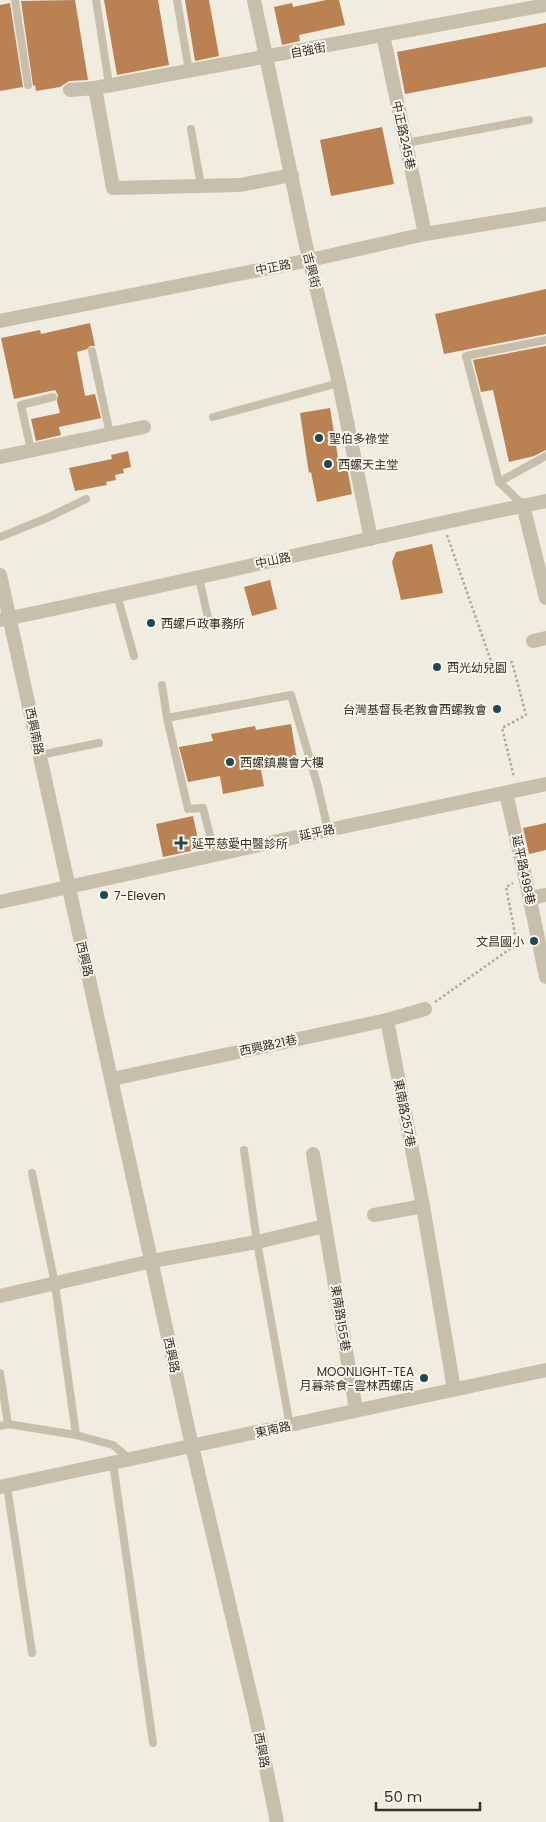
<svg xmlns="http://www.w3.org/2000/svg" width="546" height="1822" font-family="Poppins,'Noto Sans TC',sans-serif">
<style>
.building{fill:#ba8153}
.lines{fill:none;stroke-linecap:round;stroke-linejoin:round}
.path{stroke:#b3a996;stroke-width:2.5;stroke-dasharray:2.5 2.5;stroke-linecap:butt}
.service{stroke:#c8beac;stroke-width:8}
.minor{stroke:#c8beac;stroke-width:14}
.poi-dot{fill:#244754;stroke:#f8f5eb;stroke-width:2}
.labels{text-anchor:middle;dominant-baseline:central;stroke-width:4;stroke-linejoin:round;paint-order:stroke}
.street-label{font-size:12px;fill:#36302a;stroke:#f8f5eb}
.poi-label{font-size:12px;fill:#36302a;stroke:#f8f5eb;text-anchor:start}
</style>
<rect width="100%" height="100%" fill="#f0ecdf"/>
<g class="building">
<path d="M75,0l13,80 -19,1 -9,6 -24,4 -1,-6 -2,1 -12,-85z"/>
<path d="M104,0h54l11,65 -52,10z"/>
<path d="M185,0h24l10,56 -24,5z"/>
<path d="M326,0h13l6,25 -46,10 1,6 -18,4 -8,-38 18,-4 1,4z"/>
<path d="M10,3l13,84 -23,4v-86z"/>
<path d="M546,23v44l-141,27 -8,-42z"/>
<path d="M382,127l12,57 -63,12 -11,-56z"/>
<path d="M546,289v45l-102,20 -9,-40z"/>
<path d="M90,323l5,23h-5l-3,3 -10,3 8,44 10,-2 6,24 -42,9 2,8 -25,6 -5,-22 29,-6 -3,-12 1,-6 -3,-5 -41,9 -13,-61 39,-8 1,4z"/>
<path d="M546,346v104l-12,6 -25,6 -16,-72 -12,2 -8,-32z"/>
<path d="M330,408l9,56 7,-2 6,32 -35,8 -6,-30 -2,1 -1,-6 -8,-54z"/>
<path d="M128,451l3,16 -8,2 1,4 -9,2 1,5 -10,2 1,3 -32,6 -6,-23 43,-9 -1,-4z"/>
<path d="M432,544l11,49 -42,7 -9,-38 4,-10z"/>
<path d="M270,580l7,29 -25,7 -8,-29z"/>
<path d="M291,724l6,35 -37,6 4,21 -41,8 -3,-18 -32,6 -9,-35 34,-6 -2,-7 44,-8 1,4z"/>
<path d="M193,816l7,33 -37,8 -7,-33z"/>
<path d="M546,823v27l-17,4 -6,-26z"/>
</g>
<g class="lines">
<g class="path">
<path d="M447,535l45,129 20,-2 14,53 -24,13 12,49"/>
<path d="M435,1002l82,-58 -11,-57 7,-4"/>
</g>
<g class="service">
<path d="M15,0l13,85"/>
<path d="M96,0l13,84"/>
<path d="M177,0l12,71"/>
<path d="M191,129l10,57"/>
<path d="M406,143l123,-23"/>
<path d="M92,351l18,83"/>
<path d="M213,417l126,-34"/>
<path d="M31,450l-10,-45 32,-8"/>
<path d="M499,482l47,-26"/>
<path d="M523,505l-24,-23 -33,-126 80,-16"/>
<path d="M0,537l47,-19 39,-19"/>
<path d="M199,577l10,46"/>
<path d="M117,595l17,61"/>
<path d="M162,685l5,33"/>
<path d="M40,755l59,-12"/>
<path d="M215,855l-12,-47 -15,1 -21,-91 124,-23 27,92 10,43"/>
<path d="M244,1150l13,92 33,184"/>
<path d="M32,1173l23,111 21,151"/>
<path d="M0,1373l8,51"/>
<path d="M0,1426l8,-2 68,11 37,10 18,15"/>
<path d="M113,1463l40,280"/>
<path d="M7,1486l25,167"/>
</g>
<g class="minor">
<path d="M254,0l51,241 34,142 32,156"/>
<path d="M383,35l42,199"/>
<path d="M95,88l18,100 127,-3 52,-10"/>
<path d="M70,90l25,-2 451,-83"/>
<path d="M0,321l310,-61 115,-26 121,-20"/>
<path d="M0,457l144,-30"/>
<path d="M523,505l23,93"/>
<path d="M0,575l192,871 64,272 21,104"/>
<path d="M0,620c183,-37 363,-82 546,-119"/>
<path d="M533,641l13,-3"/>
<path d="M506,793l19,83 21,101"/>
<path d="M530,898l16,-3"/>
<path d="M0,902l328,-72 218,-46"/>
<path d="M387,1020l36,186 31,183"/>
<path d="M112,1079l275,-59 38,-11"/>
<path d="M313,1154l43,256"/>
<path d="M374,1215l49,-9"/>
<path d="M0,1296l152,-35 105,-19 68,-16"/>
<path d="M0,1487l546,-117"/>
</g>
</g>
<g class="poi-dot">
<circle cx="319" cy="438" r="5"/>
<circle cx="328" cy="464" r="5"/>
<circle cx="151" cy="623" r="5"/>
<circle cx="437" cy="667" r="5"/>
<circle cx="497" cy="709" r="5"/>
<circle cx="230" cy="762" r="5"/>
<path d="M178.5 835.5h5v5h5v5h-5v5h-5v-5h-5v-5h5z"/>
<circle cx="104" cy="895" r="5"/>
<circle cx="534" cy="941" r="5"/>
<circle cx="424" cy="1378" r="5"/>
</g>
<g class="labels">
<g class="street-label">
<text transform="translate(308 50) rotate(-11)">自強街</text>
<text transform="translate(404 135) rotate(78)">中正路245巷</text>
<text transform="translate(273 267) rotate(-11)">中正路</text>
<text transform="translate(312 270) rotate(76)">吉興街</text>
<text transform="translate(273 560) rotate(-12)">中山路</text>
<text transform="translate(35 731) rotate(78)">西興南路</text>
<text transform="translate(317 832) rotate(-12)">延平路</text>
<text transform="translate(524 870) rotate(78)">延平路498巷</text>
<text transform="translate(85 959) rotate(77)">西興路</text>
<text transform="translate(268 1045) rotate(-12)">西興路21巷</text>
<text transform="translate(405 1113) rotate(79)">東南路257巷</text>
<text transform="translate(341 1318) rotate(81)">東南路155巷</text>
<text transform="translate(172 1355) rotate(78)">西興路</text>
<text transform="translate(273 1429) rotate(-12)">東南路</text>
<text transform="translate(262 1750) rotate(79)">西興路</text>
</g>
<g class="poi-label">
<text x="329" y="438">聖伯多祿堂</text>
<text x="338" y="464">西螺天主堂</text>
<text x="161" y="623">西螺戶政事務所</text>
<text x="447" y="667">西光幼兒園</text>
<text x="487" y="709" text-anchor="end">台灣基督長老教會西螺教會</text>
<text x="240" y="762">西螺鎮農會大樓</text>
<text x="192" y="843">延平慈愛中醫診所</text>
<text x="114" y="895">7-Eleven</text>
<text x="524" y="941" text-anchor="end">文昌國小</text>
<text x="414" y="1371" text-anchor="end">MOONLIGHT-TEA<tspan x="414" dy="14">月暮茶食-雲林西螺店</tspan></text>
</g>
</g>
<path d="M376 1802v8h104v-8" fill="none" stroke="#36302a" stroke-width="2.5"/>
<text x="384" y="1802" font-size="15" fill="#36302a" stroke="#f8f5eb" stroke-width="4" paint-order="stroke">50 m</text>
</svg>
